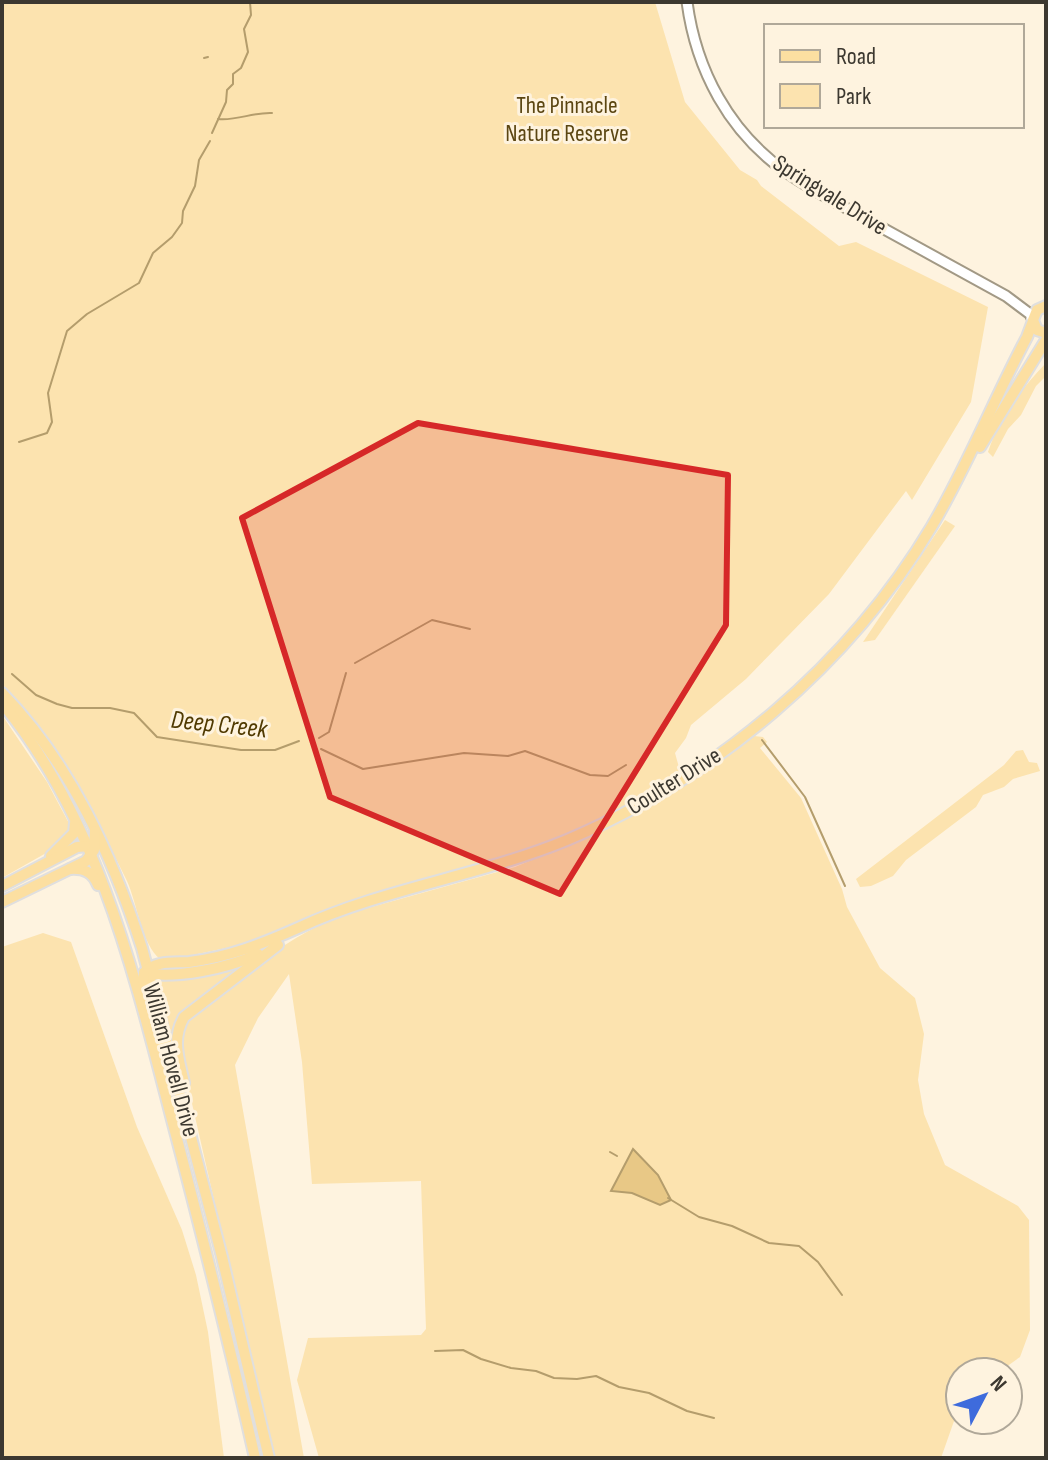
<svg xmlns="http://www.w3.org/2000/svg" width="1048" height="1460" font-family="'Sofia Sans Condensed',sans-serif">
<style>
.green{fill:#fce3af}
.water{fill:#e8c886;stroke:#b49d6c;stroke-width:2}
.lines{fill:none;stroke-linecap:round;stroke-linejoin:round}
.stream{stroke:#b49d6c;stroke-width:2}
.secondary-casing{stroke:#a29985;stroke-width:13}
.primary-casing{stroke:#e0dfde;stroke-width:14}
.secondary{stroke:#fff;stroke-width:9}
.primary{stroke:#fcdfa1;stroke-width:10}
.marked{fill:#d62828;fill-opacity:0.2;stroke:#d62828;stroke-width:6;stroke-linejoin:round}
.labels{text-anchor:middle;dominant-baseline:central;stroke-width:6;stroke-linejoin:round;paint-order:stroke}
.park-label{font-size:24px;fill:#5b4612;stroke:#fef3df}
.street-label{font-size:24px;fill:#3c3830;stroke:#fef3df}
.water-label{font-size:26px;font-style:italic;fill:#503a02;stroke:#fef3df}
</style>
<rect width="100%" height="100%" fill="#fef3df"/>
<g class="green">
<path d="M2,2h653l30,100 55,68 17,10 4,6 78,60 17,-4 132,65 -17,95 -59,98 -6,-9 -77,103 -83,85 -55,46 -5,13 -11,15 5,18 -7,9 -80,44 -45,17 -73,25 -150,44 -66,31 -71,15 -28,3c-18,-14 -23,-56 -33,-78 -31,-64 -77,-145 -125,-197z"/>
<path d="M1046,363v13l-10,10 -15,29 -13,14 -15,28 -5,-5c11,-34 33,-63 58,-89z"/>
<path d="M945,520l10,6 -80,114 -12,2z"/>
<path d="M2,715l45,67 25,47 -17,19 -53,30z"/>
<path d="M754,736l9,1 4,5 -7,6 41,50 41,91 5,18 33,61 35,30 9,36 -6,46 6,34 21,51 73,41 11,14 1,110 -10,27 -21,15h-39v32l-19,54h-622l-22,-78 11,-42 113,-3 5,-6 -5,-148 -109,3 -10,-122 -13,-88 -31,44 -23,47 69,393h-31l-93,-407 4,-26c40,-40 103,-87 155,-109l176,-49 67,-28 52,-24 49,-29z"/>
<path d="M1023,750l6,12 8,1 3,8 -27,8 -9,8 -21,8 -7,12 -70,53 -13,16 -22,10 -11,1 -4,-8 148,-114 12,-14z"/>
<path d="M43,933l28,9 66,185 45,103 14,45 12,57 16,126h-222v-511z"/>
<path d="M247,963l-53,43 -23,37 -16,-65z"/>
</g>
<path class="water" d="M633,1149l25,26 13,25 -11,5 -28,-12 -21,-2z"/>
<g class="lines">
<g class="stream">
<path d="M204,58l4,-1"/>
<path d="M218,119c19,2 35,-7 54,-6"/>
<path d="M212,133l14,-31 1,-12 6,-6v-10l8,-6 7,-16 -4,-23 7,-14 -1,-13"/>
<path d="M19,442l28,-9 5,-11 -4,-29 19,-62 20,-17 52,-31 14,-30 19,-16 10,-14 1,-12 12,-25 4,-26 11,-19"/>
<path d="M355,663l77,-43 38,9"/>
<path d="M12,674l24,21 21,9 15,4h38l24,5 23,24 84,13h34l24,-9"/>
<path d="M319,738l10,-6 17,-59"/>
<path d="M762,740l43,57 40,89"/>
<path d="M321,749l42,20 101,-16 44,3 17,-5 65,24 18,1 18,-11"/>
<path d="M610,1152l7,4"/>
<path d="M668,1198l31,19 33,9 37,17 30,3 19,16 24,33"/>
<path d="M435,1351l28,-1 18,9 30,9 25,3 18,7 23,1 19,-3 23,11 30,6 38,18 27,7"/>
</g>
<defs>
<path id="secondary" d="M687,2c9,68 42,130 99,170 25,18 53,32 80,47 47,26 93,51 140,77l24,18 3,6"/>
<g id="primary">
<path d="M1046,306l-9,4 -4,10 4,10 9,3"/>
<path d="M980,447l66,-107"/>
<path d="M2,693c69,71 110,162 140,255l80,309 47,201"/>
<path d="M2,703c96,117 132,270 169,413 30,114 58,227 84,342"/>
<path d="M51,856l23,-23 1,-10"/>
<path d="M70,869c14,-1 23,3 28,16"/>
<path d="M2,886l75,-39 12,-1"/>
<path d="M2,902l84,-41 8,-11 1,-19"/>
<path d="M144,973c11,-13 30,-10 45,-11 40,-5 73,-18 109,-34 86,-40 182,-52 269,-88 149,-63 282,-175 365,-314 36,-61 62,-127 95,-189l6,-16"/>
<path d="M144,973c32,6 85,-5 114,-19"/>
<path d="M144,973l-1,8 15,62"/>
<path d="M184,1083c-5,-24 -13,-43 0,-66l94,-72"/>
</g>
</defs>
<use href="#secondary" class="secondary-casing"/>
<use href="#primary" class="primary-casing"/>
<use href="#secondary" class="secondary"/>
<use href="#primary" class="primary"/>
</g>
<path class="marked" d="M418,423l310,52 -2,150 -166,269 -230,-97 -88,-279z"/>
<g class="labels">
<g class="park-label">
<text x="567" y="105">The Pinnacle<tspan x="567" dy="28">Nature Reserve</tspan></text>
</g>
<g class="street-label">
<text transform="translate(830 195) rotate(32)">Springvale Drive</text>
<text transform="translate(674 781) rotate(-32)">Coulter Drive</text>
<text transform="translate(171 1060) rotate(75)">William Hovell Drive</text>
</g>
<g class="water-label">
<text transform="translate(219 725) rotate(6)">Deep Creek</text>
</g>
</g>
<rect width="1048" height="1460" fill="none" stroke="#3c3830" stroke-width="8"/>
<rect x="764" y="24" width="260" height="104" fill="#fef3df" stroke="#b0a899" stroke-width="2"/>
<rect x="780" y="50" width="40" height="12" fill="#fcdfa1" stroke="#b0a899" stroke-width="2"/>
<text x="836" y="64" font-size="24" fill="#3c3830">Road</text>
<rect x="780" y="84" width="40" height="24" fill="#fce3af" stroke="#b0a899" stroke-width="2"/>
<text x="836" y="104" font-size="24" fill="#3c3830">Park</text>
<g transform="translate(984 1396) rotate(49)"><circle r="38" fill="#fef3df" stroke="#b0a899" stroke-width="2"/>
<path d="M0-6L14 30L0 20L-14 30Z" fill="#3e6bdc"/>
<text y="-12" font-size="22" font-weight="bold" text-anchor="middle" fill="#3c3830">N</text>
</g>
</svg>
